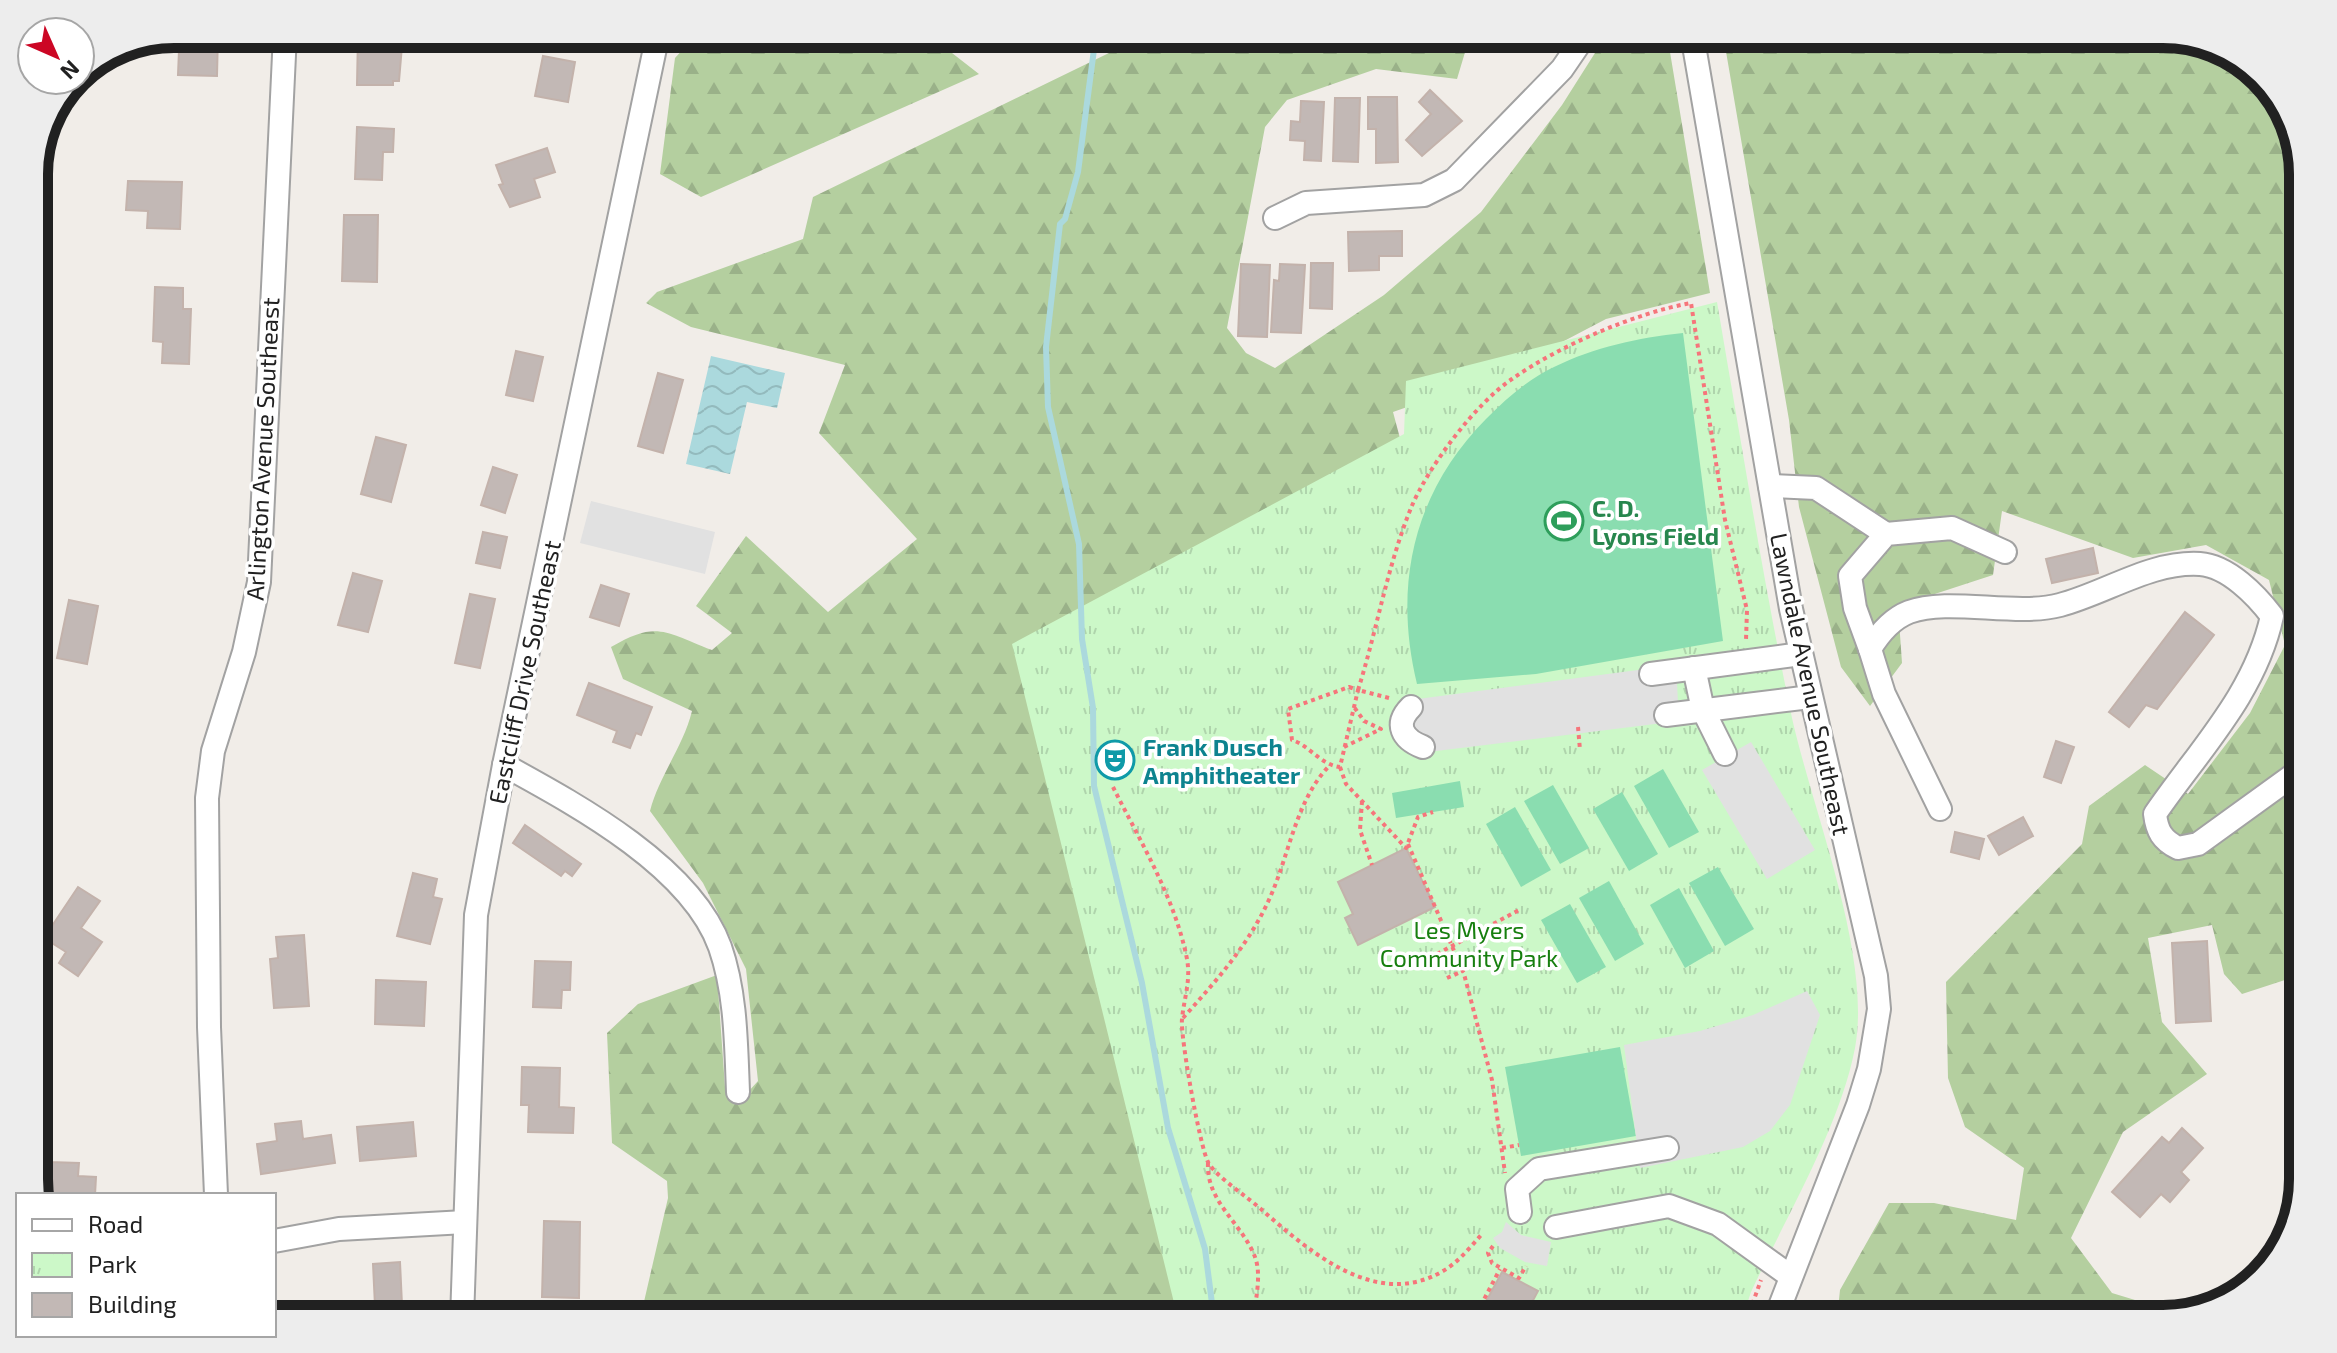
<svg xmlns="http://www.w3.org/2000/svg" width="2337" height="1353" font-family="'Exo 2',sans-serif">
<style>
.forest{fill:url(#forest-firs)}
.park{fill:url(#park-tufts)}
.pitch{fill:#8addb0}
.parking{fill:#e1e1e1}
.water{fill:url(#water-waves)}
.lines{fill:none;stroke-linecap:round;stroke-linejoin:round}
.stream{stroke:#abd9dd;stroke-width:6}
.building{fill:#c2b8b5;stroke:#c3b2ab;stroke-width:2}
.minor-casing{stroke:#a2a2a2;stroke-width:26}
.path{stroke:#f6757b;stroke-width:4;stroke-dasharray:4 4;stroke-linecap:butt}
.minor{stroke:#fff;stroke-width:22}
.labels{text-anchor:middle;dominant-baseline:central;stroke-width:7;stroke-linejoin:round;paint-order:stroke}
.street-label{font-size:24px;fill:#212121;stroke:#fff}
.leisure-label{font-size:24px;font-weight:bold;fill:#27864d;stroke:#fff;text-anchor:start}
.culture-label{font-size:24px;font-weight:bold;fill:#0d838f;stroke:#fff;text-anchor:start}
.park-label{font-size:24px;fill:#177f0f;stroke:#fff}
.rim{fill:none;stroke:#212121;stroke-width:10}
</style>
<defs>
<pattern id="forest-firs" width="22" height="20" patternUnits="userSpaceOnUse" patternTransform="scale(2)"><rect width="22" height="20" fill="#b4cf9f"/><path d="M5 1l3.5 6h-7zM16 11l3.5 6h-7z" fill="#9ab189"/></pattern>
<pattern id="park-tufts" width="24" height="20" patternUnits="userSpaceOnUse" patternTransform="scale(2)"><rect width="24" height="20" fill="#ccf8c8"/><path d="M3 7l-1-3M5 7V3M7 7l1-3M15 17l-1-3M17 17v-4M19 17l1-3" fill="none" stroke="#afd4ac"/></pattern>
<pattern id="water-waves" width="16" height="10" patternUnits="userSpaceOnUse" patternTransform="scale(2)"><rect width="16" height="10" fill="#abd9dd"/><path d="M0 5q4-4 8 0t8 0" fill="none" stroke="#93babd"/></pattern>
</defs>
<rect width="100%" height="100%" fill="#f1ede8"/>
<g class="forest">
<path d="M697,34h130l52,16 73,3 27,21 -278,123 -41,-23 15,-116z"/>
<path d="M982,34h88c-25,12 -62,6 -88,0z"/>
<path d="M1148,34h328l-10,15 -9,30 -81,-10 -89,31 -22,27 -38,201 19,25 29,15 109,-73 97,-83 81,-107 45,-71h60l43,259 -104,26 -105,55 -108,38 12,45 -220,862h-545l28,-121 -1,-17 -55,-38 -5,-110 31,-29 79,-29 8,112 13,16 20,-22 -12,-112 -43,-86 -53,-72c9,-35 33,-64 42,-100l-69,-32 -12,-32c46,-27 54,-15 101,3l20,-17 -36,-27 50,-70 82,76 89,-73 -98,-106 26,-68 -154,-38 -45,-24 11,-11 146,-53 10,-42z"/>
<path d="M1723,34h440l70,18 51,51 19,62v809l-61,20 -18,-20 -12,-49 -64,13 14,84 45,52 -84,58 -52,106 41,55 69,21 -17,5h-327l3,-29 49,-87h45l82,17 8,-52 -59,-41 -17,-49 -2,-96 136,-138 7,-38 56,-41 43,29 62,-81 35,-68 -16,-65 -63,-35 -73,13 -131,-47 -9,64 -95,31 4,57 -32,43 -29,-39 -42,-160 -10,-87z"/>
</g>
<path class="park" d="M1717,302c24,139 46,278 75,416 21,94 80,238 63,330 -15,79 -70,171 -104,244l-9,27h-564l-166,-675 392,-210 2,-53z"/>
<g class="pitch">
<path d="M1683,333l40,308 -187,33 -119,10c-24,-99 -4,-191 69,-265 20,-20 41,-39 68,-52 41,-20 83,-29 129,-34z"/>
<path d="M1663,769l36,63 -30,16 -35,-62z"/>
<path d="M1460,781l4,26 -68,11 -4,-25z"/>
<path d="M1553,785l36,63 -29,16 -36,-63z"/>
<path d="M1622,792l36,62 -29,17 -36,-62z"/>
<path d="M1515,807l36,63 -30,17 -35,-63z"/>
<path d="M1718,867l36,62 -29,17 -36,-63z"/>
<path d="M1609,881l35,63 -29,17 -36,-63z"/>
<path d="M1679,888l35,63 -29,17 -35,-63z"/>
<path d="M1570,904l36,63 -29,16 -36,-63z"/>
<path d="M1620,1047l16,89 -115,20 -16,-89z"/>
</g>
<g class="parking">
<path d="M591,501l124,31 -10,42 -125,-31z"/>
<path d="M1676,665l3,56 -251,31 -34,-28 16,-24z"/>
<path d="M1751,742l64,108 -48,29 -65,-109z"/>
<path d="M1807,991l13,24 -30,90 -20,26 -27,16 -103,21 -16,-123 76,-14 53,-16z"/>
<path d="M1506,1222l15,13 30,7 -4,24 -22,-4 -25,-14 -7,-10 9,-6z"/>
</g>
<path class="water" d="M711,356l74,17 -8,35 -30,-6 -17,72 -44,-10z"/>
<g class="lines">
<path class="stream" d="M1096,34l-18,138 -13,47 -5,5 -14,123 2,60 31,137 3,95 11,69 1,78 48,197 26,145 37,121 9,70"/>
</g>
<g class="building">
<path d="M174,34h44l-1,42 -39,-1 1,-25 -25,-1 1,-11z"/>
<path d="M358,34h45l-4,47h-6v4h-36z"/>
<path d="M543,56l32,6 -7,40 -33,-6z"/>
<path d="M1430,90l32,31 -40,35 -16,-16 25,-26 -12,-12z"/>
<path d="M1368,97h29l1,65 -22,1v-34h-8z"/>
<path d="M1335,98h25l-2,64 -25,-1z"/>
<path d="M1301,101l23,1 -3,59 -17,-1 1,-19 -15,-1 1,-19 9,1z"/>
<path d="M357,127l37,2 -1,23h-10l-1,28 -27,-1z"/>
<path d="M547,148l8,24 -21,7 6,18 -30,10 -11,-22 4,-1 -7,-19z"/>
<path d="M128,181l54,1 -2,47 -33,-1 1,-17 -22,-1z"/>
<path d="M344,215h34l-1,67 -35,-1z"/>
<path d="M1402,231v25h-23v14l-30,1 -1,-39z"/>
<path d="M1311,263h22l-1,46 -22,-1z"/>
<path d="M1241,264l29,1 -3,72 -29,-1z"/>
<path d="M1280,264l25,1 -4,68 -30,-1 3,-52 5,1z"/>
<path d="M155,287l28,1v21h8l-2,55 -27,-1 1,-21 -10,-1z"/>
<path d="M516,351l27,6 -10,44 -27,-6z"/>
<path d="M658,373l25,7 -20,73 -25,-7z"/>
<path d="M376,437l30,8 -15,57 -30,-8z"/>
<path d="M493,467l24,8 -12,38 -24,-8z"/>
<path d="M483,532l24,5 -7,31 -24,-5z"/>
<path d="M2093,548l5,25 -46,10 -6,-24z"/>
<path d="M353,573l29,8 -14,51 -30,-7z"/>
<path d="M601,585l28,9 -10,32 -29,-9z"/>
<path d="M470,594l25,5 -15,69 -25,-5z"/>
<path d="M69,600l29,6 -11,58 -30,-6z"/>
<path d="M2185,612l29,23 -57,74 -11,-4 -17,22 -20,-15z"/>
<path d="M589,683l63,24 -11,28 -5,-2 -6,15 -17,-6 4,-11 -40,-16z"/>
<path d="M2056,741l18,6 -13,36 -17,-6z"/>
<path d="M2023,817l10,19 -34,19 -11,-19z"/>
<path d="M525,825l56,39 -9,12 -7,-5 -4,5 -48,-33z"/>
<path d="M1955,832l29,7 -5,20 -28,-7z"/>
<path d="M1406,848l29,59 -77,38 -13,-27 8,-4 -15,-32z"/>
<path d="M413,873l24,6 -4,18 9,2 -12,45 -33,-8z"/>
<path d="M78,887l22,14 -19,27 21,14 -24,34 -19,-13 7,-11 -22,-14z"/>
<path d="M304,935l5,71 -35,2 -4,-49 8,-1 -2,-21z"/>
<path d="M2207,941l4,80 -35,2 -4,-80z"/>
<path d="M535,961l36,1 -1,28h-8l-1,18 -28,-1z"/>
<path d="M34,963l11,10 -11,12z"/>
<path d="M376,980l50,2 -2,44 -49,-2z"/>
<path d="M522,1067l38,1 -1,39 15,1 -1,25 -45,-1 1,-27h-8z"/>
<path d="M301,1121l2,18 28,-4 4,28 -74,11 -4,-30 20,-3 -2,-17z"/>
<path d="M413,1122l3,34 -56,5 -3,-34z"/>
<path d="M2182,1128l21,20 -22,24 8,8 -19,22 -9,-8 -21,23 -28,-25 50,-55 7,6z"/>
<path d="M34,1151l15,1v10l30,1 -1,13 18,1 -1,18h-54l1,-16h-8z"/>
<path d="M544,1221l36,1 -1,76 -37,-1z"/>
<path d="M400,1262l2,43 -27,1 -2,-42z"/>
<path d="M1502,1272l36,19 -15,28h-19l-21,-12z"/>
</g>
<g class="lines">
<defs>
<g id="minor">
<path d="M1692,34l99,575 85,367 3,33 -10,60 -11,36 -83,214"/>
<path d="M1275,218l31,-15 118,-8 30,-15 108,-111 24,-35"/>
<path d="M1770,486l46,2 70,46"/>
<path d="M1870,649l-15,-41 -5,-32 36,-42 66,-6 53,24"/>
<path d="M1694,668l9,42 22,44"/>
<path d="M1651,674l150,-20"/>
<path d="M1411,707c-17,17 -9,32 12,40"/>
<path d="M1666,715l144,-18"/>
<path d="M504,765c71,39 187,101 216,182 16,46 16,96 18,145"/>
<path d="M1940,809l-56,-115 -14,-45c9,-15 21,-30 39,-37 40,-15 106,5 151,-7 46,-12 91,-44 140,-41 28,2 56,31 72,52 -17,78 -73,134 -117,198 2,17 7,26 23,34l20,-4 105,-76"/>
<path d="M216,1195l-7,-168 -2,-229 6,-47 31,-99 15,-70 26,-548"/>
<path d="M1520,1212l-3,-23 22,-20 128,-21"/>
<path d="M1556,1227l113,-21 49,18 72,52"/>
<path d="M274,1241l65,-12 126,-7"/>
<path d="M462,1319l14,-404 28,-150 154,-731"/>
</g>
</defs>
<use href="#minor" class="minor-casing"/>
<g class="path">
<path d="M1349,687l9,3 -18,77c-19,-2 -30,-21 -48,-27l-4,-31z"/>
<path d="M1389,698l-31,-8c19,-60 29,-123 53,-182 17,-41 64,-104 101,-129 47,-33 123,-66 179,-76l34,217 22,90 -1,30"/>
<path d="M1578,727l2,23"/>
<path d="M1344,747l37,-18 -17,-8 -10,-14"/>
<path d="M1340,767l6,17 60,64 12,-31 15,-5"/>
<path d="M1113,787c27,54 62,111 74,172 4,22 -3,39 -5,60 -2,17 18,128 26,143 7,14 41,36 54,48 49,43 115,100 181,61 16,-9 28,-25 40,-38"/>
<path d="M1362,801l-2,29 12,35"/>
<path d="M1408,844l56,130 28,106 13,93"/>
<path d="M1437,954l84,-45"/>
<path d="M1447,978l16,-7"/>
<path d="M1183,1018c32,-36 63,-70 84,-114 22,-45 27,-101 62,-138"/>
<path d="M1502,1148l17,-3"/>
<path d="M1208,1163c-2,39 34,60 47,94 7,19 0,42 -1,62"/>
<path d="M1493,1246l-5,7 4,10 27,15 7,-12"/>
<path d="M1499,1319l-19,-12 20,-38"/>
<path d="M1747,1319l14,-39"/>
</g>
<use href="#minor" class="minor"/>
</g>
<defs>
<symbol id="stadium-ring" viewBox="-11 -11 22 22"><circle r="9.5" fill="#fff" stroke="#2e9e5b" stroke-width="1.5"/><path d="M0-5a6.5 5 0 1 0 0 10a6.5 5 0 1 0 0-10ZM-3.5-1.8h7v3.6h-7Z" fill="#2e9e5b"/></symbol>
<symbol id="theatre-ring" viewBox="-11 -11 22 22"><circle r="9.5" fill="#fff" stroke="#0f9aa8" stroke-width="1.5"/><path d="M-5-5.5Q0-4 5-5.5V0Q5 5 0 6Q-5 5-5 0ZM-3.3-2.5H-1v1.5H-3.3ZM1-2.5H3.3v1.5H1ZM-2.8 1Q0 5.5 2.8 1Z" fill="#0f9aa8"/></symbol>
</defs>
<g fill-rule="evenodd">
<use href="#stadium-ring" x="1542" y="499" width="44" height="44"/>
<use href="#theatre-ring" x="1093" y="738" width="44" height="44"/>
</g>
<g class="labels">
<g class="street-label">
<text transform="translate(262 449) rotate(-87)">Arlington Avenue Southeast</text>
<text transform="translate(524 672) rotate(-78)">Eastcliff Drive Southeast</text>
<text transform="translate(1811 684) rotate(78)">Lawndale Avenue Southeast</text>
</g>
<g class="leisure-label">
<text x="1592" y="507">C. D.<tspan x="1592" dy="28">Lyons Field</tspan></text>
</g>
<g class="culture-label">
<text x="1143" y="746">Frank Dusch<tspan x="1143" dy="28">Amphitheater</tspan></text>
</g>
<g class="park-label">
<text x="1469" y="929">Les Myers<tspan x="1469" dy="28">Community Park</tspan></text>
</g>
</g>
<path d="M0 0H2337V1353H0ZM174 48H2163A126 126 0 0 1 2289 174V1179A126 126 0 0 1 2163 1305H174A126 126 0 0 1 48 1179V174A126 126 0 0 1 174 48Z" fill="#ededed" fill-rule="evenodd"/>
<path class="rim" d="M174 48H2163A126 126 0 0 1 2289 174V1179A126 126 0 0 1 2163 1305H174A126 126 0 0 1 48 1179V174A126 126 0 0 1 174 48Z"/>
<rect x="16" y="1193" width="260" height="144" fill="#ffffff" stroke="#a6a6a6" stroke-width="2"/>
<rect x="32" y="1219" width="40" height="12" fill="#ffffff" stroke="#a6a6a6" stroke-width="2"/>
<text x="88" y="1233" font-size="24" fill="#212121">Road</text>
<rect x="32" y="1253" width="40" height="24" fill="url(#park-tufts)" stroke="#a6a6a6" stroke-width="2"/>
<text x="88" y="1273" font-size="24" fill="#212121">Park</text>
<rect x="32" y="1293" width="40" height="24" fill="#c2b8b5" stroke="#a6a6a6" stroke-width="2"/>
<text x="88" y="1313" font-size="24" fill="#212121">Building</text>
<g transform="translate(56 56) rotate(135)"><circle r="38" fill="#ffffff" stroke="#a6a6a6" stroke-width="2"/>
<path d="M0-6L14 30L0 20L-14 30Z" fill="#cc0624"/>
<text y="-12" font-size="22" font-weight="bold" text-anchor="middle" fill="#212121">N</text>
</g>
</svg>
